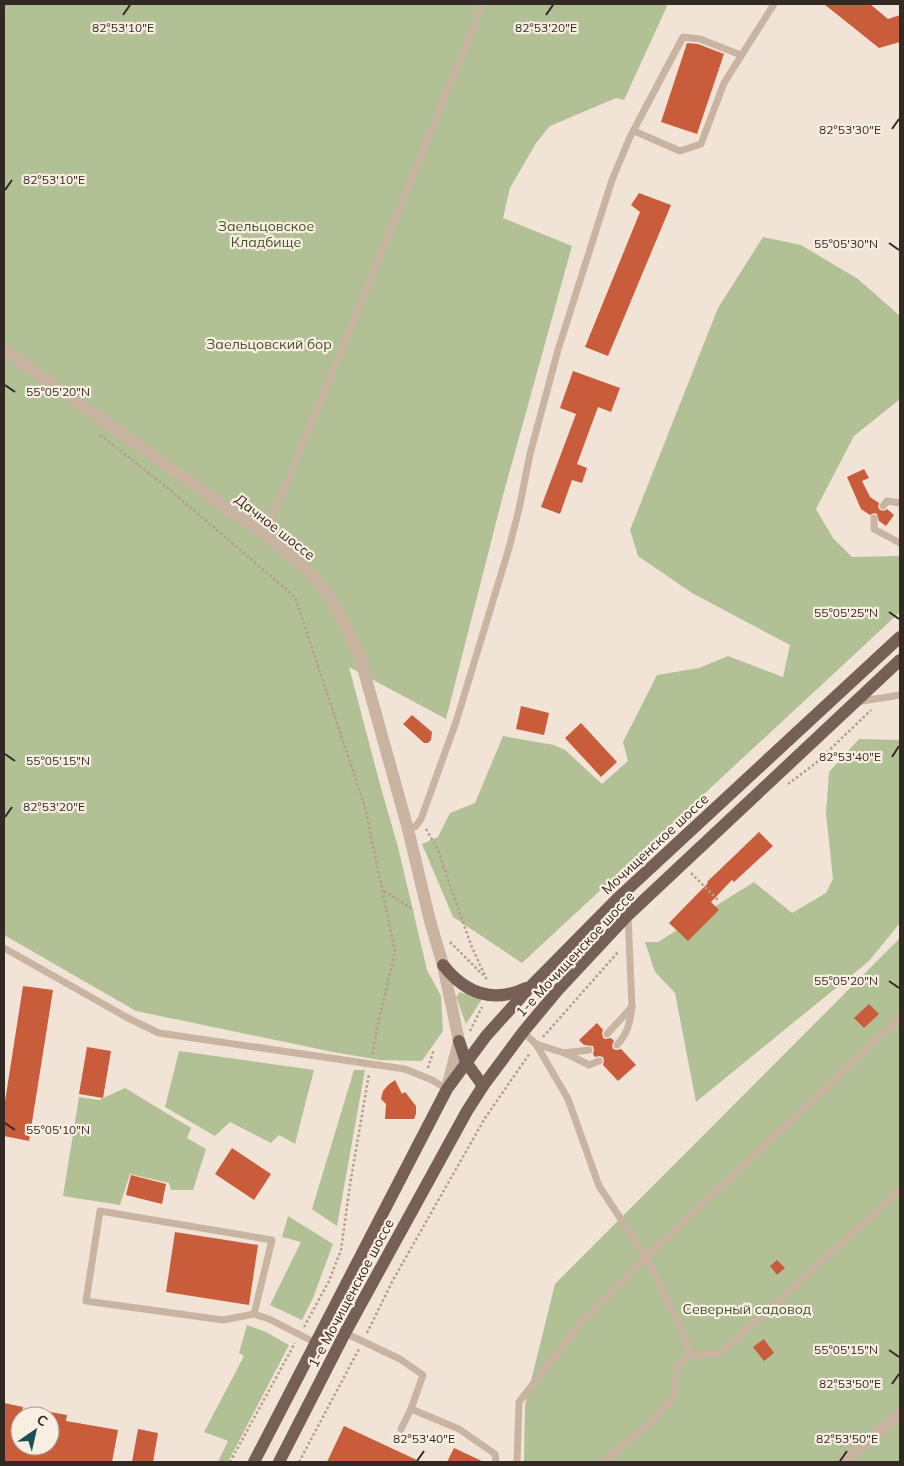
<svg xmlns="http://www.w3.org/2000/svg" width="904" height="1466" font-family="Mulish,sans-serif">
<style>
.green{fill:#b2c096}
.building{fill:#c95d3b}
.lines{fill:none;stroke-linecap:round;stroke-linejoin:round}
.path{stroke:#b59d8c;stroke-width:2.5;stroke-dasharray:2.5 2.5;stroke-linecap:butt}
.service{stroke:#c9b4a2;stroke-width:7}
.minor{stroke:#c9b4a2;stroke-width:12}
.tertiary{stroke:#c9b4a2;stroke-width:12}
.primary{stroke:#766055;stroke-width:12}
.ticks{fill:none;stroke:#332924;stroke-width:2}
.labels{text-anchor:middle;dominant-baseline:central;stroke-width:4.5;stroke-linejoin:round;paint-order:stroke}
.park-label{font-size:14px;fill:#435228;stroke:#f9eee2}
.street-label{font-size:14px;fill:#332924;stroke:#f9eee2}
.ticks-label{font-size:12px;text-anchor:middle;fill:#332924;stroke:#f9eee2;stroke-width:4.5;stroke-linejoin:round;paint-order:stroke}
</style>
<rect width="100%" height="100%" fill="#f1e4d6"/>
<g class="green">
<path d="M4,4h664l-44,96 -8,-2 -66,28 -14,17 -26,45 -7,30 69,28 -70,253 -56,220 -97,-52 32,121 17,59 29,123 14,26 2,35 -21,30 -42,-1 -47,-8 -197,-41 -132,-76z"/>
<path d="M763,237l38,8 57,34 42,37v83l-46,37 -38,73 17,29 19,19 48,-1v56l-378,351 -69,-46 -31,-73 16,-7 12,-24 25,-10 28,-67 51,9 11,5 37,34 26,-23 -5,-19 34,-67 42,-7 29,-12 55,21 7,-32 -98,-52 -54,-37 -8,-26 88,-222z"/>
<path d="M859,739l41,1v183l-31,38 -173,141 -21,-109 -20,-21 -10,-30h13l96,-60 38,31 34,-20 7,-14 -7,-65 3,-42z"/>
<path d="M900,938v524h-376l1,-57 30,-121z"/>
<path d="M460,992l22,7 -16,25 -10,-27z"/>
<path d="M179,1051l135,19 -19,74 -16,-9 -8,8 -41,-21 -15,14 -50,-29z"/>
<path d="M354,1070h11l-28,156 -25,-17z"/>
<path d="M125,1088l66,40 -4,10 19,11 -13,41h-22l-2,-7 -39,-9 -10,31 -57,-9 16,-99 20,3z"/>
<path d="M288,1216l45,28 -20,54 -11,22 -32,-15 31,-63 -19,-5z"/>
<path d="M247,1325l19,7 23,13 -61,117h-10l10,-21 -24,-9 40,-76 -5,-3z"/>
</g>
<g class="building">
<path d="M824,4h46l18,15 12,-4v27l-21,6z"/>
<path d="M687,43l11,1 26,10 -27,80 -36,-12z"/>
<path d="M639,193l32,12 -63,151 -23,-9 55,-135 -9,-7z"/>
<path d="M573,371l47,17 -9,24 -13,-5 -21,57 10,4 -5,15 -10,-3 -12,34 -19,-7 35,-93 -16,-6z"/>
<path d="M864,469l5,9 -7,3 8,16 9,6 -1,4 2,3 4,1 3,-2 7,6 -8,11 -7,-5 -2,-7 -3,-1 -4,2 -9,-6 -14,-32z"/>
<path d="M521,706l28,7 -5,22 -28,-6z"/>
<path d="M412,715l20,17 -1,8 -3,3h-4l-21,-19z"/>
<path d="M581,723l36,39 -16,15 -36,-39z"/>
<path d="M759,832l14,14 -39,36 -2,-2 -21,22 8,8 -31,31 -19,-18 39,-40 -1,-1z"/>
<path d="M23,986l30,4 -24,151 -25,-5v-28z"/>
<path d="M869,1004l10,10 -15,14 -10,-10z"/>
<path d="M597,1023l6,7 -1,3 1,5 3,1 5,-1 3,3 -2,4 1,4 4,1 4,-1 15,16 -18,16 -15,-16 1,-4 -1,-4 -4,-1 -4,1 -2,-3 1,-4 -1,-4 -9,-1 -5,-5z"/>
<path d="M87,1047l24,4 -8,47 -24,-4z"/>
<path d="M395,1080l7,14 3,-2 11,14v8l-2,5h-29l1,-15 -5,-5 2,-8 5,-6z"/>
<path d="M232,1148l39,26 -17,26 -39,-26z"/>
<path d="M131,1175l35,9 -4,20 -36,-9z"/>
<path d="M175,1232l83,13 -9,60 -83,-13z"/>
<path d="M777,1260l8,8 -8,7 -7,-9z"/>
<path d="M764,1339l10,14 -10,8 -11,-14z"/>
<path d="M4,1403l19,4 -2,9h-1l-4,30h34v-34l17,3 -1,6 52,9 -6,32h-108z"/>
<path d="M344,1426l77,36h-94z"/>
<path d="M138,1429l20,4 -5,29h-21z"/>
<path d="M454,1448l30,14h-37z"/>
</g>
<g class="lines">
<g class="path">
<path d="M100,435l69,54 126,108 70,210 30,145 -18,76 -5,28"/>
<path d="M788,784l28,-21 55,-53"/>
<path d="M426,829l12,21 33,95 15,33v4"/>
<path d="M691,873l27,27"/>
<path d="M384,891l30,19"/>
<path d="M450,942l33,33"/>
<path d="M470,1031l12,-24"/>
<path d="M543,1037l76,-86"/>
<path d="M428,1068l6,-19"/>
<path d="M304,1327l25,-46 12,-31 9,-65 19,-111"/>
<path d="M367,1333l26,-53 92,-162 45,-65"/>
<path d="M230,1462l65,-119"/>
<path d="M299,1462l60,-113"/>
</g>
<g class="service">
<path d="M4,8l1,-4"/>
<path d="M634,131l46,20 21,-7 23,-61 50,-79"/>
<path d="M883,506l4,-5 13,2"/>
<path d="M874,518v11l26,14"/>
<path d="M262,533l9,-14 27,-63 185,-452"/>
<path d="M856,702l44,-7"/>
<path d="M408,829l8,-3 5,-7 35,-97 53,-174 10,-39 11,-55 28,-104 54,-170 18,-43 53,-100 17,2 41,16"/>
<path d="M4,948l124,70 31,15 246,36 27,11 15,9"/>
<path d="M523,1032l13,12 32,55 31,87 47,71 31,63 14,35"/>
<path d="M607,1034l25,-27 -4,-92"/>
<path d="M536,1044l28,9 25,-3"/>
<path d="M617,1045c11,-12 13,-23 15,-38"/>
<path d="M565,1053l24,12 10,-4"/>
<path d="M254,1314l18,-74 -172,-29 -14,90 137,19 31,-6 15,5 47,24"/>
<path d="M345,1333l55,26 23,16 -12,34 -10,20"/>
<path d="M411,1409l48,20 36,25 1,8"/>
<path d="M517,1462l2,-60 62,-79 65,-66 254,-239"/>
<path d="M604,1462l53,-45 17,-22 3,-29 14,-11 30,-2 179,-163"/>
</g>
<path class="minor" d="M843,1462l57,-48"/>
<path class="tertiary" d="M4,350l258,183 34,27 17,16 16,19 16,30 15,32 48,172 22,92 13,44 16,76 -12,47"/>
<g class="primary">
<path d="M443,965c22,28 49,39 83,23"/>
<path d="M459,1041l7,21 17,24"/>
<path d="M254,1462l193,-373 39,-53 46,-51 85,-86 283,-262"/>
<path d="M279,1462l66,-129 122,-222 16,-25 40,-54 35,-42 70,-75 272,-255"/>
</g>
</g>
<path class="ticks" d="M123,15l7,-10M546,15l7,-10M892,129l7,-10M5,190l7,-10M889,243l10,7M5,385l10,7M889,612l10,7M5,754l10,7M892,757l7,-11M5,817l7,-10M889,981l10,7M5,1123l10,7M889,1350l10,7M892,1384l7,-10M417,1461l7,-10M840,1461l7,-10"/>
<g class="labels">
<g class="park-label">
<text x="266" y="226">Заельцовское<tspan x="266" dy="16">Кладбище</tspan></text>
<text x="269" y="344">Заельцовский бор</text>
<text x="747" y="1309">Северный садовод</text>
</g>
<g class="street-label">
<text transform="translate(275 527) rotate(38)">Дачное шоссе</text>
<text transform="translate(655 844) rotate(-43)">Мочищенское шоссе</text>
<text transform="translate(575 954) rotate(-47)">1-е Мочищенское шоссе</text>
<text transform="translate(351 1293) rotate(-62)">1-е Мочищенское шоссе</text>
</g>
</g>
<g class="ticks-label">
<text x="123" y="32">82°53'10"E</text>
<text x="546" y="32">82°53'20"E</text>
<text x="850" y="134">82°53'30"E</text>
<text x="54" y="184">82°53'10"E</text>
<text x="846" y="248">55°05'30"N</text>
<text x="58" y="396">55°05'20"N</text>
<text x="846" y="617">55°05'25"N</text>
<text x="850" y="761">82°53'40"E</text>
<text x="58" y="765">55°05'15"N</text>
<text x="54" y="811">82°53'20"E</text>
<text x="846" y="985">55°05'20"N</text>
<text x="58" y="1134">55°05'10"N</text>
<text x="846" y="1354">55°05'15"N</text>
<text x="850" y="1388">82°53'50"E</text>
<text x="424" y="1443">82°53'40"E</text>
<text x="847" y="1443">82°53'50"E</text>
</g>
<rect width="904" height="1466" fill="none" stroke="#332924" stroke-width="10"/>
<g transform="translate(35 1431) rotate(34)"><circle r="24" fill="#f9eee2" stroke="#aa9f96"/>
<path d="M0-4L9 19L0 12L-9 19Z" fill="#1a5155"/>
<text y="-8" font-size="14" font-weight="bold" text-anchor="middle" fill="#332924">С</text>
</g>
</svg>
